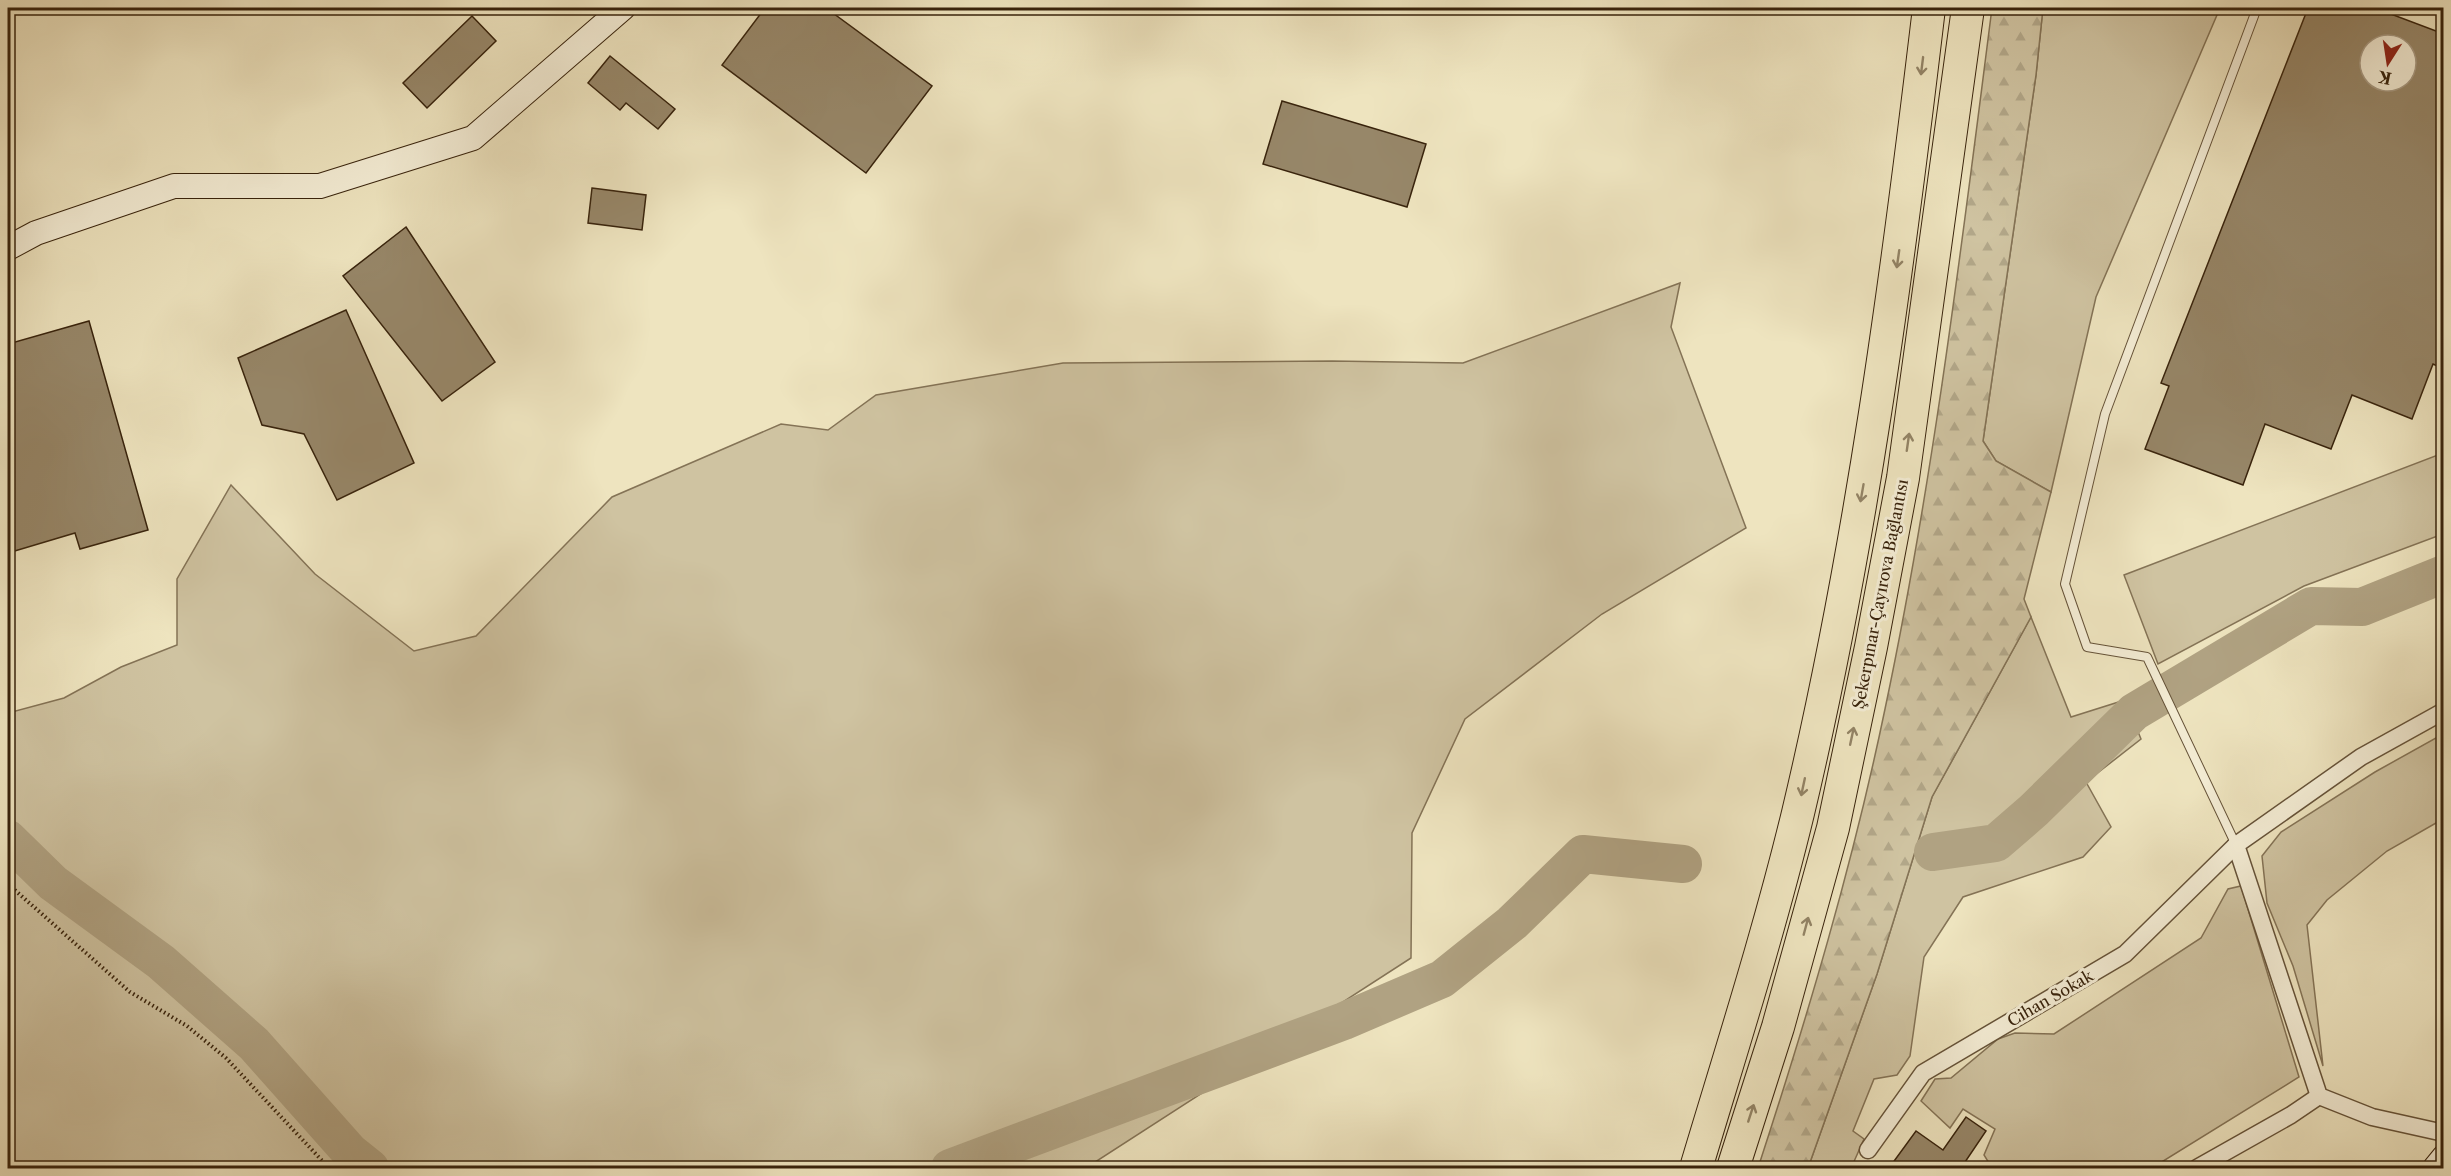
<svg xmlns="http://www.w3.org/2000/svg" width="2451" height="1176" font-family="'Libre Caslon Text',serif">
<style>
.green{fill:#cfc3a1;stroke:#847356;stroke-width:1.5}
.forest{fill:url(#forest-firs);stroke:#847356;stroke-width:1.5}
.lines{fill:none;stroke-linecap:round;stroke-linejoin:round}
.river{stroke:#b0a282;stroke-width:38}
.building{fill:#978769;stroke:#38230c;stroke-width:1.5;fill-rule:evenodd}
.lane-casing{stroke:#665339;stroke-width:10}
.street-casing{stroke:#665339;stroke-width:19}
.secondary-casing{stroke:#38230c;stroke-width:26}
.highway-casing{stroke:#38230c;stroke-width:34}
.path{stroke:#38230c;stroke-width:4;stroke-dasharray:1.5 3;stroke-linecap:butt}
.lane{stroke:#f4edd5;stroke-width:8}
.street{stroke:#f4edd5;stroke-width:16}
.secondary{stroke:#f4edd5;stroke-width:24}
.highway{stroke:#eee4bf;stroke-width:32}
.oneway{stroke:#938466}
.labels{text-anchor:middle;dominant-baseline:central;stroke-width:6;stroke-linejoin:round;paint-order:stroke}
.street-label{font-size:16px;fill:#38230c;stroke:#f4edd5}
</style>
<defs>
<pattern id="forest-firs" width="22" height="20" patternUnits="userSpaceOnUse" patternTransform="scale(1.5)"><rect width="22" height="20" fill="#cfc3a1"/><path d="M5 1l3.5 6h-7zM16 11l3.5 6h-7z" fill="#b2a789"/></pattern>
</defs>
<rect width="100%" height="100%" fill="#eee4bf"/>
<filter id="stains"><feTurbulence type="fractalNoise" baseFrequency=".00333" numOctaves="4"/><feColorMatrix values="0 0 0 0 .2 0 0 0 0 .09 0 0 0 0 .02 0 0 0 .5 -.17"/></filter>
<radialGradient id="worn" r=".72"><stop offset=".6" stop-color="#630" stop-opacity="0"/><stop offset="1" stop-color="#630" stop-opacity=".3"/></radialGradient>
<g class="green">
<path d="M2043,8h177l-124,289 -45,195 -55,-31 -13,-20 53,-366z"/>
<path d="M1680,283l-9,44 75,201 -144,86 -137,105 -53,114 -1,125 -325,210h-1078v-455l56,-15 57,-31 56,-22v-66l54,-94 84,89 99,77 62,-15 136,-139 169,-73 47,6 48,-35 187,-32 269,-2 131,2z"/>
<path d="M2443,453v81l-139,52 -146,78 -34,-89z"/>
<path d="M2031,617l40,100 54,-17 16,39 -55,43 25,45 -28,30 -120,40 -39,60 -14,99 -13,19 -23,4 -21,52 11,8 -12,27 5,2h-49l69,-194 55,-177z"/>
<path d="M2443,734v85l-56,32 -60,49 -20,25 16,141 -30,-100 -26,-63 -5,-47 19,-24 94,-60z"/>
<path d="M2241,886l58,191 -147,91h-160l-8,-13 11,-26 -32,-20 -13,19 -29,-27 14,-22 16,-1 47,-39 17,-6 39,1 147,-96 27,-49z"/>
</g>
<path class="forest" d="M1992,8h51l-7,67 -53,366 13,20 55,31 -27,107 7,18 -99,180 -55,177 -69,194h-50c49,-150 95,-304 127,-459 49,-232 77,-467 107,-701z"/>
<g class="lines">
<g class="river">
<path d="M8,839l45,44 108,79 93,82 96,108 20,16"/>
<path d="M1933,852l63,-9 38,-33 100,-98 177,-106 51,1 82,-33"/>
<path d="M950,1168l394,-147 98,-42 70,-56 71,-69 100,10"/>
</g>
</g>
<g class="building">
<path d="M765,8h61l106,78 -66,87 -144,-108z"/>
<path d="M2308,8h67l69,26v335l-11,-5 -21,55 -60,-24 -21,54 -66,-25 -22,61 -98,-36 24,-63 -8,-3zM2370,45h36v36h-36z"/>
<path d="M472,16l24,25 -69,67 -24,-25z"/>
<path d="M610,56l65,53 -17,20 -32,-26 -6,7 -32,-27z"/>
<path d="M1282,101l144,43 -19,63 -144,-43z"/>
<path d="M592,188l54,7 -4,35 -54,-7z"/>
<path d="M406,227l89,135 -53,39 -99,-125z"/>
<path d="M346,310l68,153 -77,37 -33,-66 -42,-9 -24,-67z"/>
<path d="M89,321l59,209 -68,19 -5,-16 -67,20v-209z"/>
<path d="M1966,1117l20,14 -23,34 5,3h-79l27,-37 27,19z"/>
</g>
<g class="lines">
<defs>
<path id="lane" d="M2236,845l-89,-188 -60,-10 -22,-63 40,-170 152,-406"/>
<g id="street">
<path d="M2444,711l-83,46 -125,88 83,251 53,21 72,16"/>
<path d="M1868,1150l55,-77 202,-119 111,-109"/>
<path d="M2197,1168l94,-53 28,-19"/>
</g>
<g id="secondary">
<path d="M8,248l28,-15 138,-47h146l153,-48 150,-130"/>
<path d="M2435,1168l9,-11"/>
</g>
<g id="highway">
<path d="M1696,1168c35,-117 73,-235 102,-355 63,-265 99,-535 131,-805"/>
<path d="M1733,1168l45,-141 55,-199 38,-181 32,-169 65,-470"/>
</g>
</defs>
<use href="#lane" class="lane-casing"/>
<use href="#street" class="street-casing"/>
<use href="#secondary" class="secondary-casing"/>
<use href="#highway" class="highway-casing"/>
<g class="path">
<path d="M384,8l2,2"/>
<path d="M8,884l122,108 57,34 39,32 103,110"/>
</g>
<use href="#lane" class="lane"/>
<use href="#street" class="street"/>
<use href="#secondary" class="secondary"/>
<use href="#highway" class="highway"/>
</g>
<defs><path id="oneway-shaft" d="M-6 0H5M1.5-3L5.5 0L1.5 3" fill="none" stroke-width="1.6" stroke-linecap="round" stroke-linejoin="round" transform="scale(1.5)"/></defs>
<g class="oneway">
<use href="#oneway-shaft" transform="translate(1922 66) rotate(97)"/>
<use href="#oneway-shaft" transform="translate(1898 259) rotate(98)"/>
<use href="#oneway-shaft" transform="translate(1908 442) rotate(-82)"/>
<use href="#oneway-shaft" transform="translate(1862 493) rotate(100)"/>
<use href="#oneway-shaft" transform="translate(1852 736) rotate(-78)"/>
<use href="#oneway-shaft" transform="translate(1803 787) rotate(102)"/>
<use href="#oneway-shaft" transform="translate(1806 926) rotate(-75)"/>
<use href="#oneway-shaft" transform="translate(1751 1113) rotate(-72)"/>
</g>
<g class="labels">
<g class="street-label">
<text transform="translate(1880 594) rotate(-79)">Şekerpınar-Çayırova Bağlantısı</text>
<text transform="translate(2050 998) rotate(-30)">Cihan Sokak</text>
</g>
</g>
<rect width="2451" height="1176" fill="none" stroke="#eee4bf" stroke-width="30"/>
<rect x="9" y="9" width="2433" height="1158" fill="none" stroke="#38230c" stroke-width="3"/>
<rect x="15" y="15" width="2421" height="1146" fill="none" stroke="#38230c" stroke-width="1.5"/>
<g transform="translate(2388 63) rotate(192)"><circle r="28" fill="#f4edd5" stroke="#a99c85" stroke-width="1.5"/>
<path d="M0-4.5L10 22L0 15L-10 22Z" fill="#8f2418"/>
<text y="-9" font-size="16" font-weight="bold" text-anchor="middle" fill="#38230c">K</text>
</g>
<rect width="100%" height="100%" filter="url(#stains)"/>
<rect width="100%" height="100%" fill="url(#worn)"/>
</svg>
